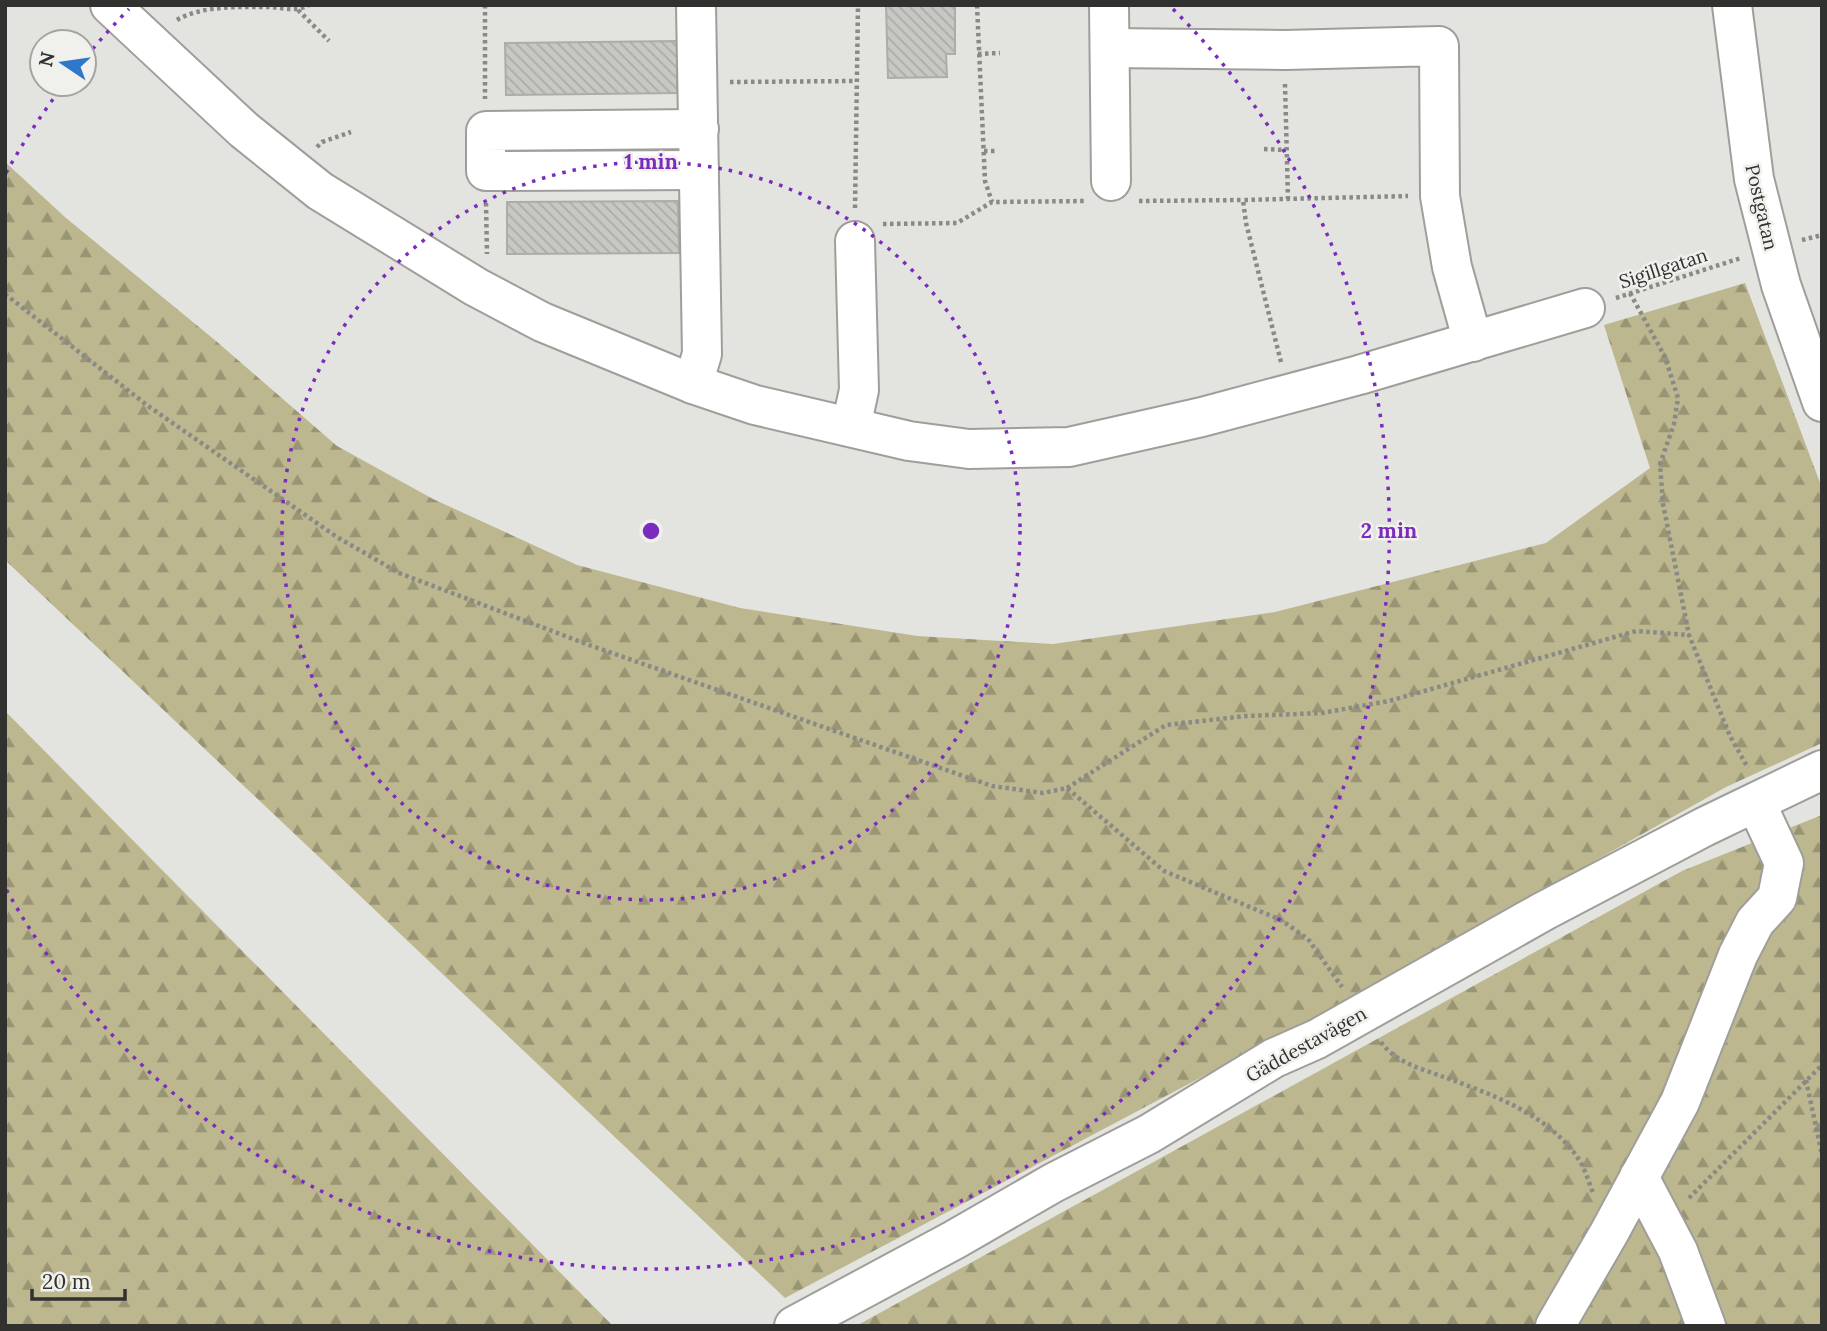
<svg xmlns="http://www.w3.org/2000/svg" width="1827" height="1331" font-family="Lora,serif">
<style>
.forest{fill:url(#forest-firs)}
.building{fill:url(#building-back-hatch);stroke:#acaca8;stroke-width:2}
.lines{fill:none;stroke-linecap:round;stroke-linejoin:round}
.minor-casing{stroke:#9f9e9b;stroke-width:42}
.path{stroke:#898986;stroke-width:4.5;stroke-dasharray:3.5 3.5;stroke-linecap:butt}
.minor{stroke:#fff;stroke-width:38}
.ring{fill:none;stroke:#7b2cbf;stroke-width:3.5;stroke-dasharray:3.5 7}
.labels{text-anchor:middle;dominant-baseline:central;stroke-width:5;stroke-linejoin:round;paint-order:stroke}
.street-label{font-size:19px;fill:#313130;stroke:#f0f0ec}
.centre{fill:#7b2cbf;stroke:#f0f0ec;stroke-width:3.5}
.ring-label{font-size:21px;text-anchor:middle;font-weight:bold;fill:#7b2cbf;stroke:#f0f0ec;stroke-width:5;stroke-linejoin:round;paint-order:stroke}
</style>
<defs>
<pattern id="forest-firs" width="22" height="20" patternUnits="userSpaceOnUse" patternTransform="scale(1.75)"><rect width="22" height="20" fill="#bcb78e"/><path d="M5 1l3.5 6h-7zM16 11l3.5 6h-7z" fill="#999574"/></pattern>
<pattern id="building-back-hatch" width="6" height="6" patternUnits="userSpaceOnUse" patternTransform="scale(1.75)"><rect width="6" height="6" fill="#c7c7c3"/><path d="M-1 5l2 2M0 0l6 6M5-1l2 2" fill="none" stroke="#ababa8"/></pattern>
</defs>
<rect width="100%" height="100%" fill="#e3e3df"/>
<g class="forest">
<path d="M5,162l61,56 150,123 121,105 96,53 144,66 163,43 177,28 136,8 222,-32 271,-69 104,-75 -46,-143 141,-42 77,205v255l-96,44 -377,212 -564,299 -780,-738z"/>
<path d="M5,711l608,615h-608z"/>
<path d="M1822,815v511h-966l826,-455z"/>
</g>
<g class="building">
<path d="M886,5h69v49h-9l1,23 -59,1z"/>
<path d="M677,41v52l-171,2 -1,-52z"/>
<path d="M678,201l1,52 -172,1v-52z"/>
</g>
<g class="lines">
<defs>
<g id="minor">
<path d="M110,5l134,125 76,61 156,96 66,35 151,62 62,21 154,36 60,8 100,-2 133,-30 157,-42 226,-67"/>
<path d="M1109,5l2,176"/>
<path d="M1732,5l22,174 27,106 41,117"/>
<path d="M1110,48l175,2 154,-4 1,150 12,71 21,75"/>
<path d="M699,129l-213,2v40l213,-1"/>
<path d="M693,384l9,-30 -6,-349"/>
<path d="M851,427l8,-37 -4,-149"/>
<path d="M1639,1177l39,74 28,75"/>
<path d="M794,1326l160,-86 99,-57 96,-49 125,-76 43,-19 227,-128 160,-84 118,-57"/>
<path d="M1555,1326l54,-93 71,-131 58,-147 17,-33 22,-24 7,-35 -28,-60"/>
</g>
</defs>
<use href="#minor" class="minor-casing"/>
<g class="path">
<path d="M485,5v94"/>
<path d="M977,5l8,176 7,21"/>
<path d="M298,10l31,31"/>
<path d="M177,20c25,-15 65,-13 94,-13 14,1 25,5 38,-2"/>
<path d="M978,54l22,-1"/>
<path d="M730,82l125,-1"/>
<path d="M1285,84l3,115"/>
<path d="M317,147l5,-5 29,-10"/>
<path d="M1264,149l22,1"/>
<path d="M984,151h12"/>
<path d="M1139,201l104,-1"/>
<path d="M486,203l1,51"/>
<path d="M855,208l3,-203"/>
<path d="M883,224l74,-1 35,-21 93,-1"/>
<path d="M1802,240l20,-5"/>
<path d="M1630,293l35,64 13,41 -4,26 -14,40 3,40 26,131 41,101 18,32"/>
<path d="M5,294l143,112 189,131 62,36 190,72 403,141 51,7 24,-5 97,83 117,49 27,19 34,48"/>
<path d="M1616,298l125,-40"/>
<path d="M1281,362l-35,-139 -3,-23 165,-4"/>
<path d="M1067,788l99,-63 80,-9 76,-3 67,-12 247,-70 53,4"/>
<path d="M1381,1042c14,20 38,26 60,34 50,18 111,39 140,87 5,9 8,20 12,30"/>
<path d="M1806,1080l16,75"/>
<path d="M1689,1198l133,-133"/>
</g>
<use href="#minor" class="minor"/>
</g>
<g class="ring">
<circle cx="651" cy="531" r="369"/>
<path d="M6 173A738 738 0 0 1 62 87M86 57A738 738 0 0 1 129 9M1173 9A738 738 0 1 1 6 889"/>
</g>
<g class="labels">
<g class="street-label">
<text transform="translate(1762 207) rotate(77)">Postgatan</text>
<text transform="translate(1663 268) rotate(-18)">Sigillgatan</text>
<text transform="translate(1306 1044) rotate(-29)">Gäddestavägen</text>
</g>
</g>
<circle cx="651" cy="531" r="10" class="centre"/>
<g class="ring-label">
<text x="651" y="169">1 min</text>
<text x="1389" y="538">2 min</text>
</g>
<rect width="1827" height="1331" fill="none" stroke="#313130" stroke-width="14"/>
<g transform="translate(63 63) rotate(283)"><circle r="33" fill="#f0f0ec" stroke="#a4a4a1" stroke-width="2"/>
<path d="M0-5L12 26L0 18L-12 26Z" fill="#2d78c8"/>
<text y="-10" font-size="19" font-weight="bold" text-anchor="middle" fill="#313130">N</text>
</g>
<path d="M32 1289v10h93v-10" fill="none" stroke="#313130" stroke-width="3.5"/>
<text x="42" y="1289" font-size="21" fill="#313130" stroke="#f0f0ec" stroke-width="5" paint-order="stroke">20 m</text>
</svg>
